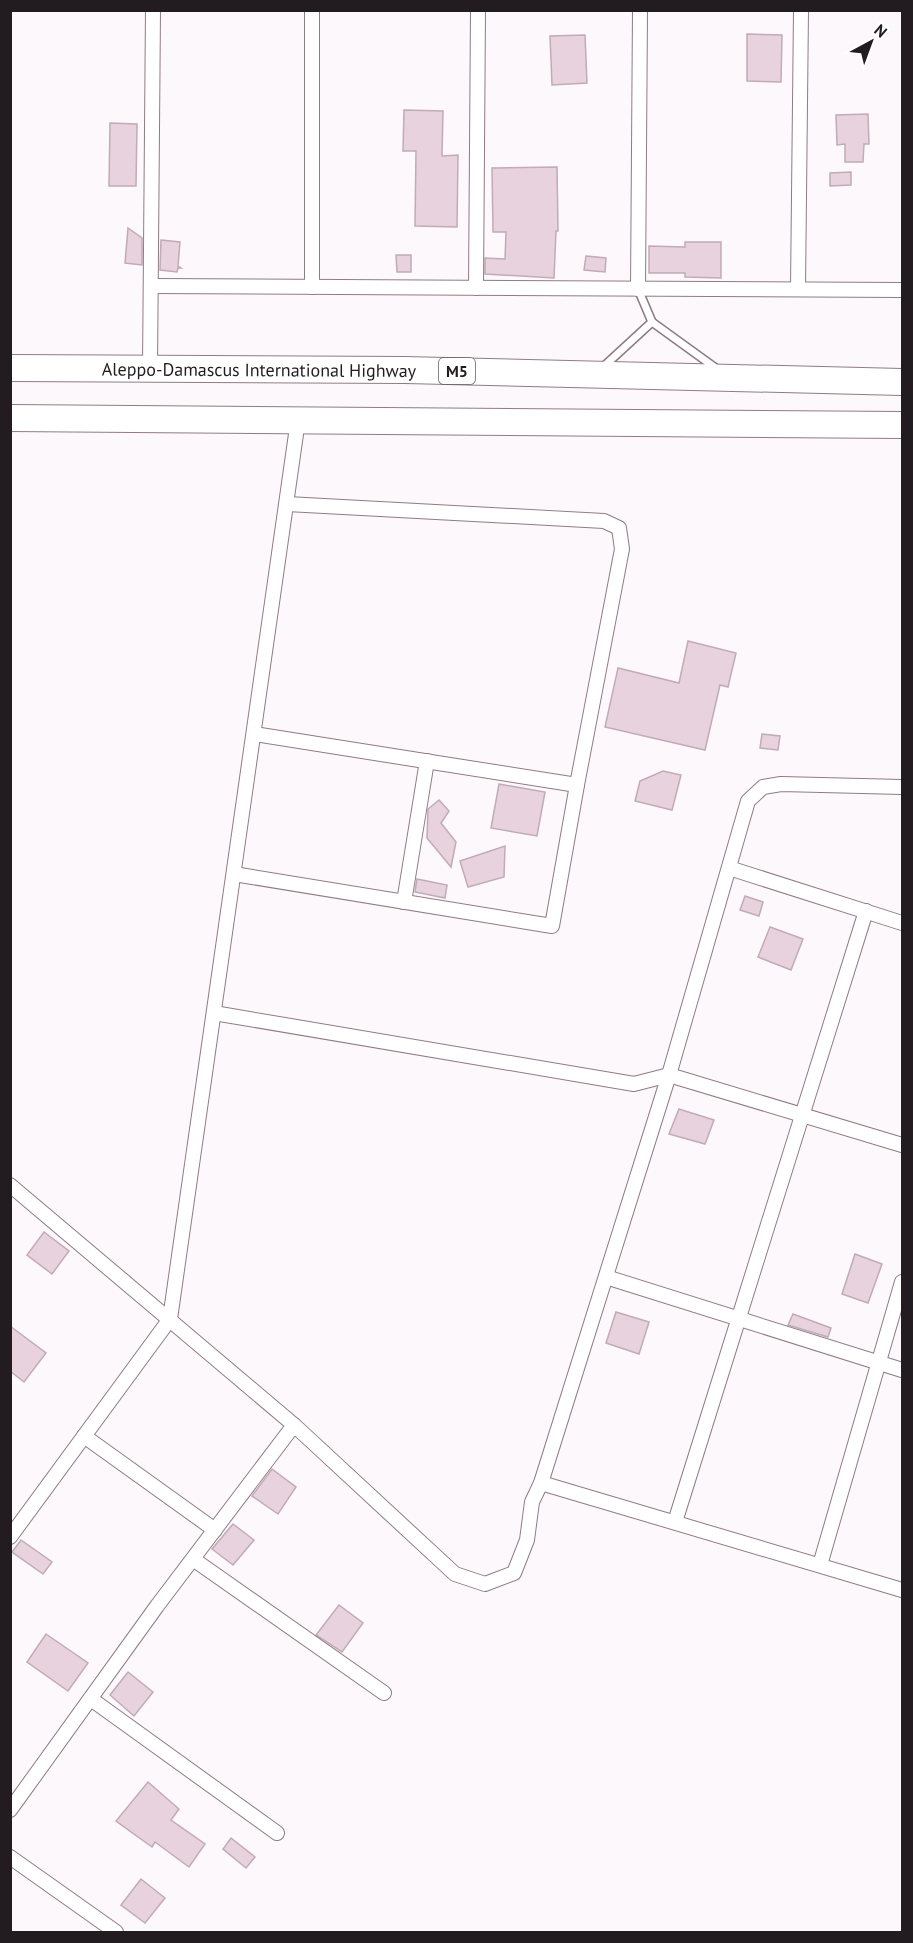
<svg xmlns="http://www.w3.org/2000/svg" width="913" height="1943" font-family="'PT Sans',sans-serif">
<style>
.building{fill:#e7d2dd;stroke:#c0abb6;stroke-width:1.5}
.lines{fill:none;stroke-linecap:round;stroke-linejoin:round}
.lane-casing{stroke:#8f7b86;stroke-width:10}
.street-casing{stroke:#8f7b86;stroke-width:16}
.highway-casing{stroke:#8f7b86;stroke-width:28}
.lane{stroke:#fff;stroke-width:7}
.street{stroke:#fff;stroke-width:14}
.highway{stroke:#fff;stroke-width:26}
.labels{text-anchor:middle;dominant-baseline:central;stroke-width:4.5;stroke-linejoin:round;paint-order:stroke}
.shield{fill:#fff;stroke:#645f62;stroke-width:1.5}
.shield-label{font-size:16px;font-weight:bold;fill:#221b1f}
.street-label{font-size:18px;fill:#221b1f;stroke:#fff}
</style>
<rect width="100%" height="100%" fill="#fdf8fb"/>
<g class="building">
<path d="M747,34l35,1 -1,47 -34,-1z"/>
<path d="M585,35l2,48 -35,2 -2,-49z"/>
<path d="M404,110l39,1 -1,45 16,-1 -1,72 -42,-1 1,-75h-13z"/>
<path d="M868,114l1,30h-5l-1,18h-18v-18l-8,1 -1,-30z"/>
<path d="M110,123l27,1 -1,62h-27z"/>
<path d="M557,167l1,64h-2l-2,47 -69,-4v-16l20,1 1,-27h-13l-1,-64z"/>
<path d="M851,172v13l-21,1v-13z"/>
<path d="M128,228l14,10v27l-17,-2z"/>
<path d="M161,240l19,2 -2,24 3,2h-3l-1,4 -17,-2z"/>
<path d="M685,242h36v36l-36,-1v-4h-36v-27l36,1z"/>
<path d="M396,255h15v17h-14z"/>
<path d="M586,256l20,2 -1,14 -21,-2z"/>
<path d="M688,641l48,12 -8,34 -8,-2 -15,65 -100,-23 13,-59 61,15z"/>
<path d="M762,734l18,2 -2,14 -18,-2z"/>
<path d="M663,771l18,4 -9,35 -37,-9 5,-20z"/>
<path d="M499,784l46,8 -8,44 -46,-8z"/>
<path d="M439,800l10,11 -8,12 15,19 -5,25 -24,-29 1,-29z"/>
<path d="M505,846l-1,31 -36,10 -8,-26z"/>
<path d="M417,879l30,6 -2,13 -30,-6z"/>
<path d="M745,896l18,6 -4,14 -19,-6z"/>
<path d="M770,927l33,12 -12,31 -33,-13z"/>
<path d="M679,1109l35,11 -9,24 -36,-10z"/>
<path d="M44,1232l25,19 -17,23 -25,-19z"/>
<path d="M855,1254l27,10 -14,39 -26,-9z"/>
<path d="M616,1312l33,10 -10,32 -33,-11z"/>
<path d="M793,1314l38,14 -3,9 -40,-12z"/>
<path d="M10,1326l36,27 -22,29 -14,-11z"/>
<path d="M272,1469l24,18 -18,27 -26,-18z"/>
<path d="M233,1524l21,16 -21,25 -21,-16z"/>
<path d="M21,1540l31,22 -9,12 -31,-22z"/>
<path d="M339,1605l24,18 -21,29 -26,-17z"/>
<path d="M46,1634l42,29 -20,28 -41,-29z"/>
<path d="M128,1672l25,20 -19,24 -24,-21z"/>
<path d="M148,1782l31,27 -8,11 34,24 -16,23 -34,-25 -3,5 -36,-26z"/>
<path d="M231,1838l24,19 -9,11 -23,-19z"/>
<path d="M141,1879l24,19 -20,25 -24,-18z"/>
</g>
<g class="lines">
<defs>
<g id="lane">
<path d="M638,289l14,33"/>
<path d="M602,368l50,-46 65,47"/>
</g>
<g id="street">
<path d="M312,10v277"/>
<path d="M151,286l751,4"/>
<path d="M476,288l2,-278"/>
<path d="M638,289l2,-279"/>
<path d="M798,289l3,-279"/>
<path d="M150,369l3,-359"/>
<path d="M287,504l317,17 15,7 3,21 -45,236"/>
<path d="M729,868l173,55"/>
<path d="M234,874l318,52 25,-141 -323,-51"/>
<path d="M404,902l23,-141"/>
<path d="M214,1013l420,71 35,-9 233,70"/>
<path d="M10,1185l284,240 161,149 30,10 29,-11 13,-33 5,-38 9,-19 128,-408 79,-274 15,-14 18,-3 121,3"/>
<path d="M606,1277l296,93"/>
<path d="M84,1436l131,94"/>
<path d="M541,1483l361,107"/>
<path d="M675,1522l191,-611"/>
<path d="M10,1537l160,-218 128,-899"/>
<path d="M193,1559l191,134"/>
<path d="M820,1565l82,-283"/>
<path d="M91,1699l186,134"/>
<path d="M10,1810l147,-204 137,-181"/>
<path d="M10,1857l106,75"/>
</g>
<g id="highway">
<path id="s1" d="M10,368l395,2 497,12"/>
<path d="M10,418l892,7"/>
</g>
</defs>
<use href="#lane" class="lane-casing"/>
<use href="#street" class="street-casing"/>
<use href="#highway" class="highway-casing"/>
<use href="#lane" class="lane"/>
<use href="#street" class="street"/>
<use href="#highway" class="highway"/>
</g>
<g class="labels">
<rect class="shield" x="439" y="358" width="36" height="26" rx="4.5"/>
<g class="shield-label">
<text x="457" y="371">M5</text>
</g>
<g class="street-label">
<text stroke="none"><textPath href="#s1" startOffset="249">Aleppo-Damascus International Highway</textPath></text>
</g>
</g>
<rect width="913" height="1943" fill="none" stroke="#221b1f" stroke-width="24"/>
<g transform="translate(871 42) rotate(41)" stroke="#ffffff" stroke-width="4.5" paint-order="stroke">
<path d="M0-4.5L10 22L0 15L-10 22Z" fill="#221b1f"/>
<text y="-9" font-size="16" font-weight="bold" text-anchor="middle" fill="#221b1f">N</text>
</g>
</svg>
